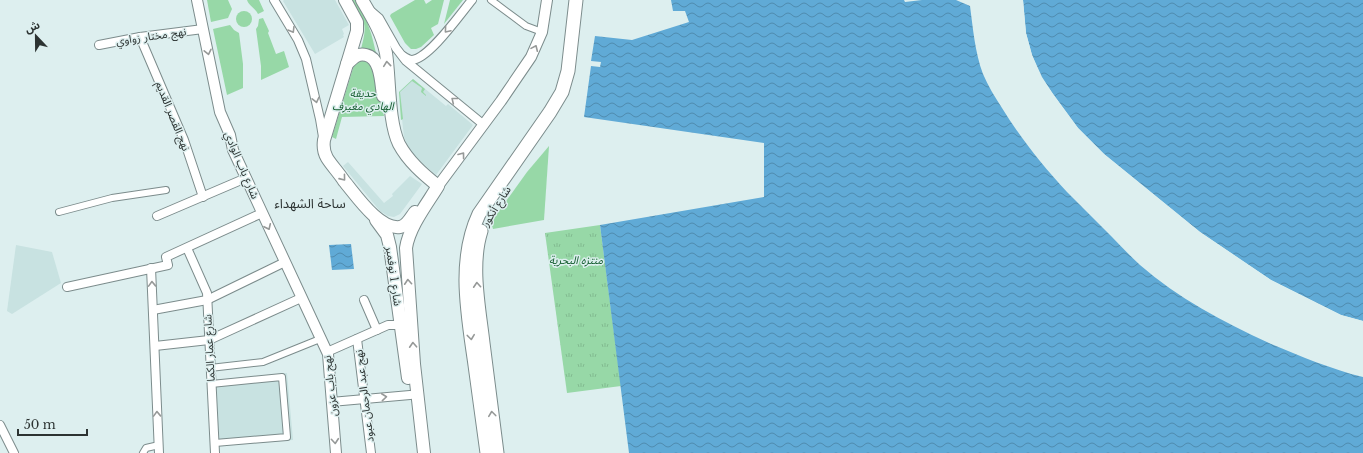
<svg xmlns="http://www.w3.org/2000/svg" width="1363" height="453" font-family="'Libre Baskerville','Noto Sans Arabic',serif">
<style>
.built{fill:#c8e2e1}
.green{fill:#97d8a7}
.park{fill:url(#park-tufts)}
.water{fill:url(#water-waves)}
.pier{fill:#ddefef}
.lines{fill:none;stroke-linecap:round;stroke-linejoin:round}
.pedestrian-casing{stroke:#7c8c8c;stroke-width:8}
.minor-casing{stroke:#7c8c8c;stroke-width:10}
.tertiary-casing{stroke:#7c8c8c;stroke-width:12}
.primary-casing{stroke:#7c8c8c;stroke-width:14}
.trunk-casing{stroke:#7c8c8c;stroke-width:15}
.pedestrian{stroke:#fff;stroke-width:6}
.minor{stroke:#fff;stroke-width:8}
.tertiary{stroke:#fff;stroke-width:10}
.primary{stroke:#fff;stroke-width:12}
.trunk{stroke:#fff;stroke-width:13}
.oneway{stroke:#969998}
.labels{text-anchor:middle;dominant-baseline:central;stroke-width:3;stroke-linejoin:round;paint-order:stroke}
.street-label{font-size:11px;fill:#2c3332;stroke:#ddefef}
.park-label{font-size:11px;font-style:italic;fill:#165f31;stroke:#ddefef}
.quarter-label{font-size:13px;fill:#2c3332;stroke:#ddefef}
</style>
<defs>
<pattern id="park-tufts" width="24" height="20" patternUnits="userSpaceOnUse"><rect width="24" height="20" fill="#97d8a7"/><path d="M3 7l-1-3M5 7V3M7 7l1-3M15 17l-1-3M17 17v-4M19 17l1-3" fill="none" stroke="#82ba90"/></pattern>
<pattern id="water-waves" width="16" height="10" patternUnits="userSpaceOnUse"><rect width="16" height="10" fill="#60aad6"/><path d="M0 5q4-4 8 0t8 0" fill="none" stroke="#4f8bae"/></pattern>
</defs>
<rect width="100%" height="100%" fill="#ddefef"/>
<g class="built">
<path d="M284,0h51l14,25 -7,4 2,5 -1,1 1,2 -29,17 -32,-53z"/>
<path d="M413,79l33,27 2,-2 25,21 -37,50 -25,-22 -7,-16 -5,-45z"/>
<path d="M348,162l36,41 9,-7 -1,-2 18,-18 12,8 -22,30 -6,3 -6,-1 -8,-5 -37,-45z"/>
<path d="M16,245l36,7 9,31 -49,31 -5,-3z"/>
<path d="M287,373l6,67 -74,6 -4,-66z"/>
</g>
<g class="green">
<path d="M207,0h21l4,9 -4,9 -17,4z"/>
<path d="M247,0h12l5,11 -6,3c-3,-6 -9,-8 -11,-14z"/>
<path d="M352,0h3c12,20 16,29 21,53l-8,-3 -7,-1c7,-25 4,-27 -9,-49z"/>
<path d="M415,0h9l2,4 6,-4h12l-6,24 -7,4 3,7 -13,12 -5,2h-5l-6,-6 -15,-27 1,-2z"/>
<path d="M450,0h13l-19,24z"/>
<circle cx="244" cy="19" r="8"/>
<path d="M263,18l6,13 -1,2 8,21 8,-3 5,16 -28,13v-14l-5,-37 2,-3 1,-7z"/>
<path d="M230,25l4,5 5,3 4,31v24l-16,7 -14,-66z"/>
<path d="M363,58l12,9 9,49 -42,1 -6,22 -4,-2 23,-75z"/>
<path d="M413,79l12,10 -2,3 3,3v1l-5,-4 1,-4 -10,-7 -12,11 3,27 -2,1 -2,-28z"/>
<path d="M549,146l-5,74 -51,9 -2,-7 36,-50z"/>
</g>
<path class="park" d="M600,225l21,161 -54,7 -22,-160z"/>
<g class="water">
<path d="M671,0h233l1,2 17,-2h34l14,6c3,22 5,47 13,68 5,12 12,23 19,34 20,32 40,57 65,84 15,15 30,30 45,45 9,9 18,19 28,28 38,33 83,57 129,78 31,13 62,26 94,34v76h-734l-29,-228 164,-28v-54l-180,-26 7,-51 9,1 1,-5 -10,-1 4,-25 37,4 57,-18 -4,-11h-12z"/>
<path d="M1023,0h340v321l-22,-6 -70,-35 -71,-48 -96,-78 -26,-26 -25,-34 -12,-17 -9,-22 -6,-22z"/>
<path d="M351,244l3,25 -22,1 -3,-25z"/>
</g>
<path class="pier" d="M1021,0h2l3,33 6,22 10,22 11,17 25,34 26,26 96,78 71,48 70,35 22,6v2l-23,-7 -70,-35 -71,-47 -96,-79 -26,-25 -26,-34 -11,-19 -10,-21 -6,-22z"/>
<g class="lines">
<defs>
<g id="pedestrian">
<path d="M491,0l35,26 16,6"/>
<path d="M59,212l53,-14 54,-8"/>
<path d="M210,368l53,-6 57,-23"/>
<path d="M211,384l71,-7 5,60 -72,6"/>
<path d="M143,453l3,-5 13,-3"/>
</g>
<g id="minor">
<path d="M274,0l24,40 8,19 14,60 3,18"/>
<path d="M372,12l7,6 17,30 10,13 78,64"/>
<path d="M140,37l44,103 19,57"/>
<path d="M99,45l41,-8 63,-8"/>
<path d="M403,56c3,2 6,4 9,4 17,-1 49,-47 60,-60"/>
<path d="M157,216l89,-38"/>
<path d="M187,248l20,45 8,160"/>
<path d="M151,268l8,185"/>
<path d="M67,287l101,-22 -2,-8 96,-44"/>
<path d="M364,300l13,30"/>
<path d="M153,310l54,-10 78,-38"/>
<path d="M357,339l14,114"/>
<path d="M155,346l54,-6 92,-42"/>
<path d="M327,352l61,-27h12"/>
<path d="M331,402l79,-7"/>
<path d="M0,425l14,28"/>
</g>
<g id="tertiary">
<path d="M197,0l23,112 10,23 3,15 95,204 8,99"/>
<path d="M438,186l63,-85 30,-44 11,-25 5,-32"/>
</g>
<g id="primary">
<path d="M345,0l12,22v9l-33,109c-1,7 0,13 3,18 5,8 12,15 17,23 12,14 35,49 56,46 7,-1 11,-10 15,-15"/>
<path d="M362,0c10,17 20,33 24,53 4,26 2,68 13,91 9,17 24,30 39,42 -11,18 -29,41 -32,62l8,116 10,89"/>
<path d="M347,64c6,-6 10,-11 19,-9 15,3 15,28 17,41"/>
<path d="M376,220l11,15 3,12 18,131"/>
</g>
<g id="trunk">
<path d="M481,231c-11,34 -2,77 2,112 5,37 9,73 14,110"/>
<path d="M487,453c-4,-29 -8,-59 -12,-88 -7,-50 -18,-104 4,-151l71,-102 12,-20 6,-21 8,-71"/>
</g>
</defs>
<use href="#pedestrian" class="pedestrian-casing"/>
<use href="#minor" class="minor-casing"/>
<use href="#tertiary" class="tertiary-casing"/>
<use href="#primary" class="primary-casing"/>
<use href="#trunk" class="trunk-casing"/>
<use href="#pedestrian" class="pedestrian"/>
<use href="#minor" class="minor"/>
<use href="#tertiary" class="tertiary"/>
<use href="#primary" class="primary"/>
<use href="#trunk" class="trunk"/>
</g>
<defs><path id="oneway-chevron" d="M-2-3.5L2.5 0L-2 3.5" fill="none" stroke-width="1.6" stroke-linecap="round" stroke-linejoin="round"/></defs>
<g class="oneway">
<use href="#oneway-chevron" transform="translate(292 30) rotate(59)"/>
<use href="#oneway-chevron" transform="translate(447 30) rotate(130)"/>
<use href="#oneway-chevron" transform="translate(535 48) rotate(-66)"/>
<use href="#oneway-chevron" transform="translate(208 52) rotate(78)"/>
<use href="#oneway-chevron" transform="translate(387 64) rotate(-96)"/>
<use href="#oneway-chevron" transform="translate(316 100) rotate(77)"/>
<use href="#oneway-chevron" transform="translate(454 100) rotate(-141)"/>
<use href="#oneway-chevron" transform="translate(462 155) rotate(-53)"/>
<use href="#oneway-chevron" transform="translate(343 178) rotate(51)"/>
<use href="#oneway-chevron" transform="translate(268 227) rotate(65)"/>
<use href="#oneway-chevron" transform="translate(408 282) rotate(-94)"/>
<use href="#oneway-chevron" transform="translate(152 284) rotate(-92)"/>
<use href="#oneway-chevron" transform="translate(477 285) rotate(-94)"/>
<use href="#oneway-chevron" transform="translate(471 337) rotate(83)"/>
<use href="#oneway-chevron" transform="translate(413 345) rotate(-93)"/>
<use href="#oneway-chevron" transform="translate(384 397) rotate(-6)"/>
<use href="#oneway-chevron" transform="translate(157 414) rotate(-92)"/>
<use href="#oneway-chevron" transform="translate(492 414) rotate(-97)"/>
<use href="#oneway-chevron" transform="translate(335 441) rotate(85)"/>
</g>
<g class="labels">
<g class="street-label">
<text transform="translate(151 36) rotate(-8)">نهج مختار زواوي</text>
<text transform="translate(173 116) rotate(68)">نهج القصر القديم</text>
<text transform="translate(242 165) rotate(67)">شارع باب الوادي</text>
<text transform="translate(496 206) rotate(-58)">شارع أنكور</text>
<text transform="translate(394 276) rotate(82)">شارع 1 نوفمبر</text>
<text transform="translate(209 348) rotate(-93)">شارع عمار الكما</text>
<text transform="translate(330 386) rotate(-96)">نهج باب عزون</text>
<text transform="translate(364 396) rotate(-97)">نهج عبد الرحمان عبود</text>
</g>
<g class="park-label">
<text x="363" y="93">حديقة<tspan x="363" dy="13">الهادي مغيرف</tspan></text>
<text x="576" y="260">منتزه البحرية</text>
</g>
<g class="quarter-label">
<text x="310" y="203">ساحة الشهداء</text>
</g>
</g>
<g transform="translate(36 36) rotate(338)" stroke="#ddefef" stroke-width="3" paint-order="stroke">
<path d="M0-3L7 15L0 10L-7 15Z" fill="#2c3332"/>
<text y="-6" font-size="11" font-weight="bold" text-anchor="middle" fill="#2c3332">ش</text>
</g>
<path d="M18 429v6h69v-6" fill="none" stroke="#2c3332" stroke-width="2"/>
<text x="24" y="429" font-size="12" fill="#2c3332" stroke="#ddefef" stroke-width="3" paint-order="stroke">50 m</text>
</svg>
